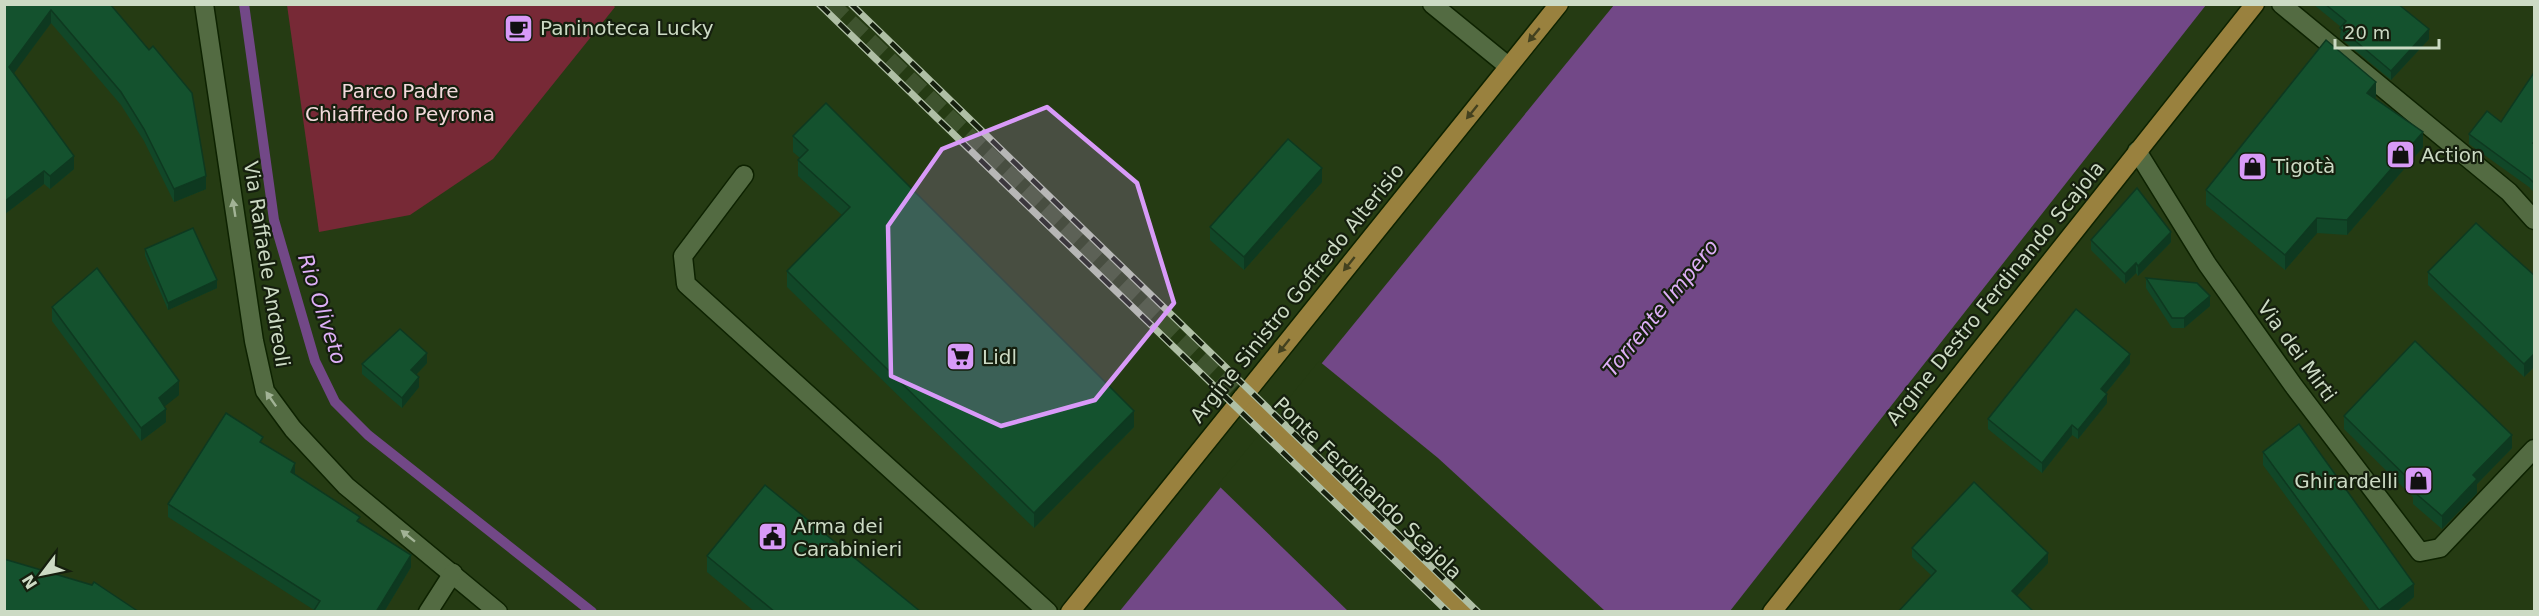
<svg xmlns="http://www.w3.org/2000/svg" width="2539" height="616" font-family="'DejaVu Sans',sans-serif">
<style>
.green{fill:#772936}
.water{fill:#724887}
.pier{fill:#253b13}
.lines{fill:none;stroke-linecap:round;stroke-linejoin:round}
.stream{stroke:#724887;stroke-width:10}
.major-tunnel{stroke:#3e532e;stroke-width:18;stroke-dasharray:18 9;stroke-linecap:butt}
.minor-casing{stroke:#0d2200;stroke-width:21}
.major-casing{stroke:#0d2200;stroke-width:21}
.minor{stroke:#536b42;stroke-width:18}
.major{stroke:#99813e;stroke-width:18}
.rail-casing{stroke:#afbfa5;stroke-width:7}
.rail{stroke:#151f0e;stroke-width:4.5;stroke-dasharray:14;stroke-linecap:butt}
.wall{fill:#114728}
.shaded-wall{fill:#0e3920}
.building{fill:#14522e;stroke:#0e3920;stroke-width:1.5}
.oneway{fill:#43411f}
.oneway2{fill:#a2b396}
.marked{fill:#d89af8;fill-opacity:0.2;stroke:#d89af8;stroke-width:4.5;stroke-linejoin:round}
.labels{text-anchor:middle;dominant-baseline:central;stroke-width:4.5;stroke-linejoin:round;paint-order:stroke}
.poi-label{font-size:20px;fill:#ccdac4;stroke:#151f0e;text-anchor:start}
.park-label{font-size:20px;fill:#f2d9db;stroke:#151f0e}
.street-label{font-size:20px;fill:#ccdac4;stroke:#151f0e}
.water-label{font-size:21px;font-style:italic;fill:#deaff7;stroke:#151f0e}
</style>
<rect width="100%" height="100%" fill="#253b13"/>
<path class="green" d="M612,4l3,3 -122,152 -83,56 -91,17 -32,-227z"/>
<path class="water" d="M1614,5h592l-476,606 -611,1z"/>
<path class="pier" d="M1319,361l119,97 167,153 -256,1 -131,-127z"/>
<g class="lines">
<path class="stream" d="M244,4l30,216 41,141 20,41 33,33 224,177"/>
<path class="major-tunnel" d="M830,4l412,394"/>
<defs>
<g id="minor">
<path d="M204,4l50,337 11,50 28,38 53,57 152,126"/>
<path d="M1432,4l76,62"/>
<path d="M2281,4l228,188 25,28"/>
<path d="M2137,151l70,113 86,121 127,167 20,-4 94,-99"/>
<path d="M744,175l-61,81 3,28 362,328"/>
<path d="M428,612l25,-39"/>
</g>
<g id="major">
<path d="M1242,398l221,214"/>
<path d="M1070,612l489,-608"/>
<path d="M1772,612l483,-608"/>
</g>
</defs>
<use href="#minor" class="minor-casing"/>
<use href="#major" class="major-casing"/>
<use href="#minor" class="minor"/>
<use href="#major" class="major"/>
<defs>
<g id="rail">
<path d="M819,4l629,608"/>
<path d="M851,4l627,608"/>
</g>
</defs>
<use href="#rail" class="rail-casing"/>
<use href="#rail" class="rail"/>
</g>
<g class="wall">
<path d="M4,4h106l96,185 -32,13 -30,-61 -23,-36 -70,-82 -38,51 61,95 -24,20 -6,-5 -39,30z"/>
<path d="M2313,4h85l31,35 -38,41 -51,-42 1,-11z"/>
<path d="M2535,71v122l-6,-6 -60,-43v-10l32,-12z"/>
<path d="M2376,97l-1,1 48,49 -76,88 -30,-2 -32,37 -79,-65v-15z"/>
<path d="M793,136l341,291 -100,101 -247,-241v-16l55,-56 -44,-39v-16l2,-2 -7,-6z"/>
<path d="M1322,182l-78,88 -34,-30v-13z"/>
<path d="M2091,240l80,2 -33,34 -2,-3 -11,11 -34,-34z"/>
<path d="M145,249l72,39 -49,22 -23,-54z"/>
<path d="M2428,272l107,4v90l-11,11 -96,-92z"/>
<path d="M2146,278l64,28 -26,22h-12l-26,-40z"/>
<path d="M52,307l127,88 -15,11 2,16 -25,19 -89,-120z"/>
<path d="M427,363l-11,12 3,12 -17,21 -40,-34v-10z"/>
<path d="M2130,363l-24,30 1,10 -29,36 -6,-4 -30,38 -54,-44v-10z"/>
<path d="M2344,416l168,32 -35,36v9l-35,36 -29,-25v-7l-69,-68z"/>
<path d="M263,444l32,31 65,48 51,44 -27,45h-71l1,-2 -146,-93v-13z"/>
<path d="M2263,452l151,145 -18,15h-25l-108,-147z"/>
<path d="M1912,548l136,15 -31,33 -85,-20 -20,-19z"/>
<path d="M707,556l214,56h-166l-48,-40z"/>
</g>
<g class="shaded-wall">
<path d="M51,10v13l-42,57v-13z"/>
<path d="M2429,29v10l-38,41v-9z"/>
<path d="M2376,82v15l-9,11v-15z"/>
<path d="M2423,132v15l-76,88v-15z"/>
<path d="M74,156v13l-24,20v-13z"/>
<path d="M1322,168v14l-78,88v-13z"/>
<path d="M44,171v13l-39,30v-13z"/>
<path d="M206,176v13l-32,13v-13z"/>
<path d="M2317,218v15l-32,37v-15z"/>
<path d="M2171,232v10l-33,34v-10z"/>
<path d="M2136,263v10l-11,11v-10z"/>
<path d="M217,280v8l-49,22v-7z"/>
<path d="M2210,296v10l-26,22v-10z"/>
<path d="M427,353v10l-16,17v-10z"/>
<path d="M2535,353v13l-11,11v-13z"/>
<path d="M2130,354v9l-29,36v-10z"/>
<path d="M419,377v10l-17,21v-10z"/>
<path d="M179,381v14l-20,16v-13z"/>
<path d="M2107,394v9l-29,36v-9z"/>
<path d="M166,409v13l-25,19v-13z"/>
<path d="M1134,411v16l-100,101v-15z"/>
<path d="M2072,425v10l-30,38v-10z"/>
<path d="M2512,435v13l-35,36v9l-35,36v-13l31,-41z"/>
<path d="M295,463v13l-4,-4z"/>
<path d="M2048,553v10l-36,38v-10z"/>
<path d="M411,555v12l-27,45h-8z"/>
<path d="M2414,584v13l-18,15h-17v-2z"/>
</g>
<g class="building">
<path d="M4,4h106l39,46 4,-4 39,47 14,83 -32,13 -30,-60 -23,-37 -70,-82 -42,57 65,89 -24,20 -6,-5 -39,30z"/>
<path d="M2325,4h73l31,25 -38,42 -51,-43 6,-7z"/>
<path d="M2326,40l50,42 -9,11 56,39 -76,88 -30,-2 -32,37 -79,-65z"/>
<path d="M2535,71v70l-2,2 2,1v40l-6,-6 -60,-44 18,-23 14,11z"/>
<path d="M826,103l308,308 -100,102 -247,-242 63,-64 -52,-47 10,-10 -15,-14z"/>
<path d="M1288,139l34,29 -78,89 -34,-30z"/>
<path d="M2137,188l34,44 -33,34 -2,-3 -11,11 -34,-34z"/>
<path d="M2476,223l59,53v77l-11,11 -96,-92z"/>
<path d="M193,228l24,52 -49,23 -23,-54z"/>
<path d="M97,268l82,113 -20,17 7,11 -25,19 -89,-121z"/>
<path d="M2146,278l51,5 13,13 -26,22h-12z"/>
<path d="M2076,309l54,45 -29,35 6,5 -29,36 -6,-5 -30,38 -54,-44z"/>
<path d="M400,329l27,24 -16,17 8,7 -17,21 -40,-34z"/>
<path d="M2415,341l97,94 -39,40 4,4 -35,37 -29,-25 4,-4 -73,-71z"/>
<path d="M226,413l37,24 -3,5 35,21 -4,9 69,45 -3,4 54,34 -35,57h-63l7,-11 -152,-97z"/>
<path d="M2299,424l115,160 -35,26 -116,-158z"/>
<path d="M1974,482l74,71 -36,38 22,21h-136l38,-41 -24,-23z"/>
<path d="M765,485l156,127h-146l-68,-56z"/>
<path d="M4,559l88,26 2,-3 45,30h-135z"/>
</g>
<defs><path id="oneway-solid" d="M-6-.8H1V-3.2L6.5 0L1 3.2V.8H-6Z" transform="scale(1.5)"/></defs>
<g class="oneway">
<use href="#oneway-solid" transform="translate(1534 35) rotate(130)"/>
<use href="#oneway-solid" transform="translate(1472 112) rotate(129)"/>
<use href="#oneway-solid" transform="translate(1349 264) rotate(129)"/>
<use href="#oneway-solid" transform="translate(1284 346) rotate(129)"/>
</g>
<g class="oneway2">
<use href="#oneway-solid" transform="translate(234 208) rotate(-99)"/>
<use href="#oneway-solid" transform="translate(271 399) rotate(-125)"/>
<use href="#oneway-solid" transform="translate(408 536) rotate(-141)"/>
</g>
<path class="marked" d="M1047,107l90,76 37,120 -79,97 -94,26 -110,-50 -3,-150 54,-77z"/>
<defs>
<symbol id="cafe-square" viewBox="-11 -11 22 22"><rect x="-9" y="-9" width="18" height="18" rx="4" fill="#d89af8" stroke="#151f0e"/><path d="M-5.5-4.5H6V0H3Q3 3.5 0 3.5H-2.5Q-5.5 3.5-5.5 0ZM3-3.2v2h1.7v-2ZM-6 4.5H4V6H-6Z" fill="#111"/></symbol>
<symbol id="shop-square" viewBox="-11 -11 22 22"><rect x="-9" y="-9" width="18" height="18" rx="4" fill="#d89af8" stroke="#151f0e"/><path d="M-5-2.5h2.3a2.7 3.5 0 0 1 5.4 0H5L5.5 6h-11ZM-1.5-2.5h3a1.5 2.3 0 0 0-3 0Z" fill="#111"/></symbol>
<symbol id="supermarket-square" viewBox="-11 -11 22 22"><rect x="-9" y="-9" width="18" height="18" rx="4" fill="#d89af8" stroke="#151f0e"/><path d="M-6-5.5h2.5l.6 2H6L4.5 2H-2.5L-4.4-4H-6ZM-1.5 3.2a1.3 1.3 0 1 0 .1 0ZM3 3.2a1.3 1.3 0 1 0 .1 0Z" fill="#111"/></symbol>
<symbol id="civic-square" viewBox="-11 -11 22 22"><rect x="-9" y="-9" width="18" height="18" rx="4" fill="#d89af8" stroke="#151f0e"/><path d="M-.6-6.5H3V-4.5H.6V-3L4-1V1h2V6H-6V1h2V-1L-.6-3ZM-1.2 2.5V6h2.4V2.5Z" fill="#111"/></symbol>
</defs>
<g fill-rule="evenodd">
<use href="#cafe-square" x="502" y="12" width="33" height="33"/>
<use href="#shop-square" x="2384" y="138" width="33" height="33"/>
<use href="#shop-square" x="2236" y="150" width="33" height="33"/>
<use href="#supermarket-square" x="944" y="340" width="33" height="33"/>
<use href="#shop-square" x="2402" y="464" width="33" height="33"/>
<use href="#civic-square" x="756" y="520" width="33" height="33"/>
</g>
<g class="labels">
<g class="poi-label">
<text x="540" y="28">Paninoteca Lucky</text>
<text x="2421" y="155">Action</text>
<text x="2273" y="166">Tigotà</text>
<text x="982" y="357">Lidl</text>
<text x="2398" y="481" text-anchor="end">Ghirardelli</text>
<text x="793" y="526">Arma dei<tspan x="793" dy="23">Carabinieri</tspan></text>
</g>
<g class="park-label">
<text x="400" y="91">Parco Padre<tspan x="400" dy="23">Chiaffredo Peyrona</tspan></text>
</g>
<g class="street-label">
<text transform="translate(267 264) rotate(81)">Via Raffaele Andreoli</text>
<text transform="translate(1297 293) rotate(-51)">Argine Sinistro Goffredo Alterisio</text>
<text transform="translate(1995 293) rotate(-51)">Argine Destro Ferdinando Scajola</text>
<text transform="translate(2297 351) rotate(54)">Via dei Mirti</text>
<text transform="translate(1368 488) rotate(44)">Ponte Ferdinando Scajola</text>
</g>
<g class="water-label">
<text transform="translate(1661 308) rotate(-51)">Torrente Impero</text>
<text transform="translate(322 309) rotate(72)">Rio Oliveto</text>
</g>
</g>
<rect width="2539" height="616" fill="none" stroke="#ccdac4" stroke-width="12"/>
<g transform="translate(42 574) rotate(238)" stroke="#151f0e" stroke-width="4.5" paint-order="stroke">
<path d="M0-4.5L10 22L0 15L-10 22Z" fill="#ccdac4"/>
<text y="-9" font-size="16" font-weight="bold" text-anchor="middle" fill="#ccdac4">N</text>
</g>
<path d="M2335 39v9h104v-9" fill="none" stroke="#ccdac4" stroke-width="3"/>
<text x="2344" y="39" font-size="18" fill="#ccdac4" stroke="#151f0e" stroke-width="4.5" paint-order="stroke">20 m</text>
</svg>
